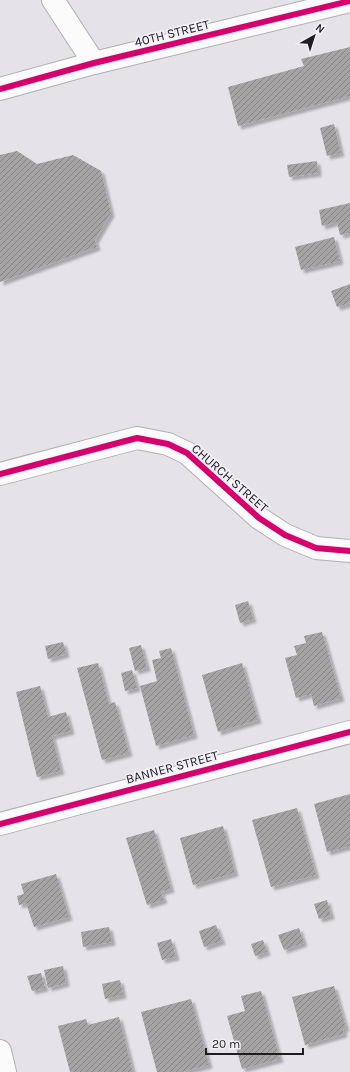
<svg xmlns="http://www.w3.org/2000/svg" width="350" height="1072" font-family="Karla,sans-serif">
<style>
.building{fill:url(#building-hatch);filter:url(#shadow)}
.lines{fill:none;stroke-linecap:round;stroke-linejoin:round}
.street-casing{stroke:#b1afb3;stroke-width:24}
.street{stroke:#fbfbfc;stroke-width:22}
.cycleway-casing{stroke:#f2eff7;stroke-width:8}
.cycleway{stroke:#d6006c;stroke-width:6}
.labels{text-anchor:middle;dominant-baseline:central;stroke-width:3.5;stroke-linejoin:round;paint-order:stroke}
.street-label{font-size:13px;fill:#1e1d20;stroke:#f2eff7}
</style>
<defs>
<pattern id="building-hatch" width="6" height="6" patternUnits="userSpaceOnUse"><rect width="6" height="6" fill="#a5a3a4"/><path d="M-1 1l2-2M0 6l6-6M5 7l2-2" fill="none" stroke="#868485"/></pattern>
<filter id="shadow"><feDropShadow dx="3.5" dy="3.5" stdDeviation="1" flood-color="#0004"/></filter>
</defs>
<rect width="100%" height="100%" fill="#e5e3e8"/>
<g class="building">
<path d="M350,47v49l-112,30 -10,-39 76,-21 -3,-7z"/>
<path d="M334,124l7,29 -14,3 -7,-28z"/>
<path d="M17,151l20,13 36,-9 28,16 10,42 -16,27 2,7 -97,35v-127z"/>
<path d="M317,161l1,12 -29,4 -2,-12z"/>
<path d="M350,203v30l-10,2 -3,-13 -15,4 -3,-16z"/>
<path d="M334,237l6,24 -39,9 -6,-23z"/>
<path d="M350,284v19l-13,4 -6,-16z"/>
<path d="M248,601l5,18 -13,4 -5,-18z"/>
<path d="M322,632l19,66 -27,8 -3,-12 -15,4 -11,-40 12,-3 -3,-9 12,-3 -2,-7z"/>
<path d="M63,642l3,12 -18,5 -3,-13z"/>
<path d="M141,645l6,23 -12,3 -6,-23z"/>
<path d="M171,648l23,87 -38,11 -16,-60 17,-5 -5,-21 9,-2 -2,-7z"/>
<path d="M98,663l11,41 6,-2 14,51 -27,7 -25,-92z"/>
<path d="M242,663l16,57 -40,12 -16,-57z"/>
<path d="M132,670l5,18 -12,3 -4,-18z"/>
<path d="M40,686l8,31 18,-5 5,19 -19,5 9,35 -24,6 -21,-85z"/>
<path d="M350,794v52l-23,6 -13,-48z"/>
<path d="M297,808l19,67 -45,12 -19,-67z"/>
<path d="M223,826l12,47 -42,12 -13,-47z"/>
<path d="M154,830l17,59 -10,3 3,8 -17,5 -21,-67z"/>
<path d="M56,874l13,43 -35,10 -8,-24 -7,2 -2,-9 7,-2 -3,-10z"/>
<path d="M327,900l4,16 -12,3 -5,-15z"/>
<path d="M216,925l6,16 -18,6 -5,-16z"/>
<path d="M109,927l3,15 -29,5 -2,-15z"/>
<path d="M299,928l5,15 -20,7 -6,-15z"/>
<path d="M171,939l5,18 -14,3 -5,-17z"/>
<path d="M263,940l4,12 -12,4 -4,-12z"/>
<path d="M63,966l3,17 -18,5 -4,-18z"/>
<path d="M41,973l4,15 -13,3 -5,-15z"/>
<path d="M120,980l3,15 -18,4 -3,-15z"/>
<path d="M334,986l12,42 -3,1 1,5 -39,11 -13,-48z"/>
<path d="M261,991l19,68 -38,10 -15,-53 18,-5 -4,-15z"/>
<path d="M191,999l18,66 -27,7h-25l-16,-60z"/>
<path d="M119,1017l14,55h-63l-12,-46 28,-7 2,6z"/>
</g>
<g class="lines">
<defs>
<g id="street">
<path d="M53,0l41,63"/>
<path d="M0,89l94,-26 256,-62"/>
<path d="M0,474l137,-36 31,6 19,9 72,65 26,17 31,13 34,3"/>
<path d="M0,824l350,-92"/>
<path d="M0,1051l5,21"/>
</g>
</defs>
<use href="#street" class="street-casing"/>
<use href="#street" class="street"/>
<defs>
<g id="cycleway">
<path d="M0,89l94,-26 256,-62"/>
<path d="M0,474l137,-36 31,6 19,9 72,65 26,17 31,13 34,3"/>
<path d="M0,824l350,-92"/>
</g>
</defs>
<use href="#cycleway" class="cycleway-casing"/>
<use href="#cycleway" class="cycleway"/>
</g>
<g class="labels">
<g class="street-label">
<text transform="translate(172 33) rotate(-14)">40TH STREET</text>
<text transform="translate(230 478) rotate(41)">CHURCH STREET</text>
<text transform="translate(172 767) rotate(-15)">BANNER STREET</text>
</g>
</g>
<g transform="translate(314 36) rotate(39)" stroke="#f2eff7" stroke-width="3" paint-order="stroke">
<path d="M0-3L7 15L0 10L-7 15Z" fill="#1e1d20"/>
<text y="-6" font-size="11" font-weight="bold" text-anchor="middle" fill="#1e1d20">N</text>
</g>
<path d="M206 1048v6h97v-6" fill="none" stroke="#1e1d20" stroke-width="2"/>
<text x="212" y="1048" font-size="12" fill="#1e1d20" stroke="#f2eff7" stroke-width="3" paint-order="stroke">20 m</text>
</svg>
